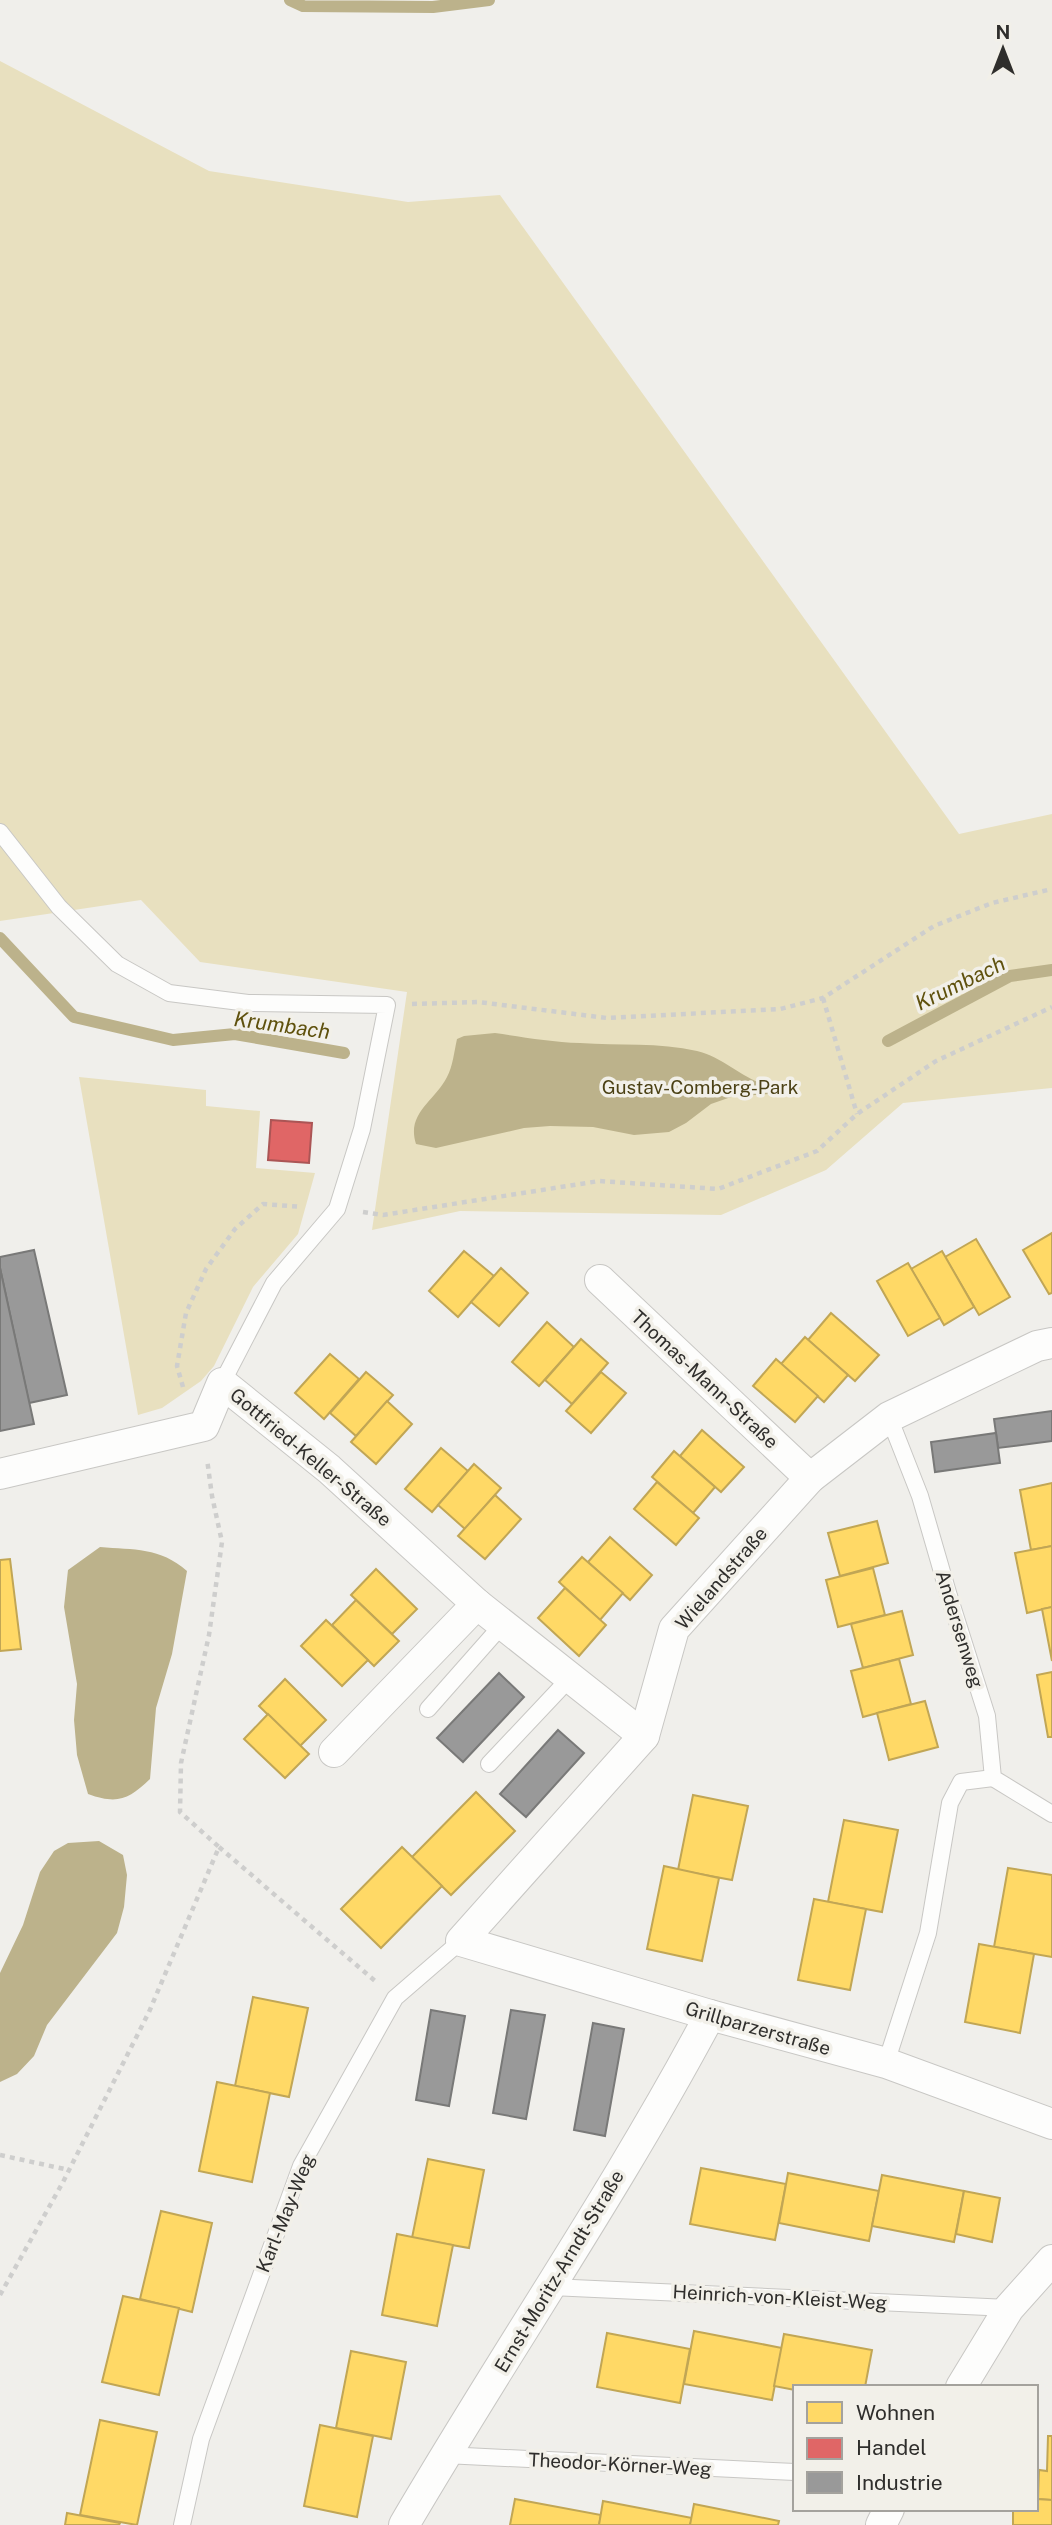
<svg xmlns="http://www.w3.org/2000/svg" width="1052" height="2525" font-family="'Public Sans',sans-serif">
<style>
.green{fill:#e8e0bf}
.water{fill:#bcb28b}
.homes{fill:#ffd966;stroke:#c1a655;stroke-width:2}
.shops{fill:#e06666;stroke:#ab5555;stroke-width:2}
.industry{fill:#999;stroke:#797978;stroke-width:2}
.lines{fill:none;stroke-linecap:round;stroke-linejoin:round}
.stream{stroke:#bcb28b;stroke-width:12}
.service-casing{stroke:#c8c7c4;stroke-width:18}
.minor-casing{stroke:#c8c7c4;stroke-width:32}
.path{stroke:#cececd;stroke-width:4.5;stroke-dasharray:5 5;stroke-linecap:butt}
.service{stroke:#fdfdfc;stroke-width:16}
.minor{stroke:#fdfdfc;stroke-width:30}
.labels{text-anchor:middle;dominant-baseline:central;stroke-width:7;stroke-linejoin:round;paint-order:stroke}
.park-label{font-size:19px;fill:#4b4115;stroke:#f2f0e9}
.street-label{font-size:19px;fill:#2f2e2c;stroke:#f2f0e9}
.water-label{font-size:21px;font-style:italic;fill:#5f510d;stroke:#f2f0e9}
</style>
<rect width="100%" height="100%" fill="#f0efeb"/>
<g class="green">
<path d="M0,61l209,110 199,31 92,-7 459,639 93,-20v274l-149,15 -77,67 -105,45 -261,-4 -88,19 35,-238 -207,-30 -59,-62 -141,21z"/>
<path d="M79,1077l127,13v16l54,5 -4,57 59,5 -17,61 -45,53 -39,79 -13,15 -39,27 -24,7z"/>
</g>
<g class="water">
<path d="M495,1033c28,4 56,9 85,10 39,3 79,-1 117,8 30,7 52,35 83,37l1,5 -50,4 -20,7 -25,19 -17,9 -35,3 -41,-8 -43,-1 -26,2 -88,20 -20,-4c-10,-31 19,-43 31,-67 6,-11 7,-25 10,-38l7,-3z"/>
<path d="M100,1547c34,3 60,0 87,24l-15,83 -16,54 -6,71c-21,20 -32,26 -62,15l-11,-39 -3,-35 3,-36 -13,-77 4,-37z"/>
<path d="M99,1841l24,14 4,20 -3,32 -7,26 -70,92 -13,31 -17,18 -17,8v-109l23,-48 17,-53 14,-21 14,-8z"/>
</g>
<g class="homes">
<path d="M1052,1233v60l-3,1 -26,-44z"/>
<path d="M976,1239l34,58 -31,18 -34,-58z"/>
<path d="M464,1251l30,25 -36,41 -29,-26z"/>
<path d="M942,1251l32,56 -30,18 -33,-56z"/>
<path d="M908,1263l32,55 -32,18 -31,-55z"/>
<path d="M501,1268l27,25 -29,33 -28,-24z"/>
<path d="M831,1313l48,42 -24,26 -47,-41z"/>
<path d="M547,1322l27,25 -35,39 -27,-24z"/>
<path d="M805,1337l43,38 -24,27 -43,-38z"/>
<path d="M581,1339l27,24 -36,41 -27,-24z"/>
<path d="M330,1354l29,25 -35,40 -29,-26z"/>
<path d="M776,1359l42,37 -23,26 -42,-36z"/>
<path d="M366,1372l27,23 -37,41 -26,-23z"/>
<path d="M601,1372l25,21 -35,40 -25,-22z"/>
<path d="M387,1401l25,23 -36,40 -25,-22z"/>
<path d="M702,1430l42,37 -23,25 -41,-36z"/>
<path d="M441,1448l27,23 -36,41 -27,-23z"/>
<path d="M674,1451l41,36 -22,26 -41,-36z"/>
<path d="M474,1464l27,24 -36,41 -27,-24z"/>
<path d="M657,1482l42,36 -23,27 -42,-36z"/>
<path d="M1052,1483v63l-21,4 -11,-60z"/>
<path d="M495,1495l26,24 -36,40 -27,-23z"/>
<path d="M877,1521l11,42 -48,13 -12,-43z"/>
<path d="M610,1537l42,38 -22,25 -42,-38z"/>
<path d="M1052,1546v61l-25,6 -12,-60z"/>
<path d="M582,1557l41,36 -23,27 -41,-38z"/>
<path d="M10,1559l11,90 -21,2v-91z"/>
<path d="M873,1568l12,47 -47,12 -12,-47z"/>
<path d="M376,1569l41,40 -25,25 -41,-39z"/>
<path d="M565,1588l41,37 -27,31 -41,-38z"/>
<path d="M356,1600l43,41 -25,25 -42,-41z"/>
<path d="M1052,1607v54l-10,-52z"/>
<path d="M902,1611l11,44 -50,13 -12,-44z"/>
<path d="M326,1620l42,40 -26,26 -41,-40z"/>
<path d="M899,1659l12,45 -48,13 -12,-46z"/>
<path d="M1052,1672v65h-4l-11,-62z"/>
<path d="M285,1679l41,41 -26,26 -41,-40z"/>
<path d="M925,1701l13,46 -49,13 -12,-47z"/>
<path d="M268,1714l41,40 -24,24 -41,-39z"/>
<path d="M476,1792l39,39 -64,64 -39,-38z"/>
<path d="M693,1795l55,11 -16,74 -54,-10z"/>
<path d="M844,1820l54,10 -16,82 -54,-10z"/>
<path d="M402,1847l40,39 -61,62 -40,-39z"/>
<path d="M664,1866l55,12 -17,83 -55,-12z"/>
<path d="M1008,1868l44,7v82l-58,-10z"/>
<path d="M814,1899l52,10 -16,81 -52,-10z"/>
<path d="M979,1944l55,10 -14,79 -55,-11z"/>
<path d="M253,1997l55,11 -19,89 -54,-11z"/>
<path d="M217,2082l53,11 -18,89 -53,-11z"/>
<path d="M428,2159l56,11 -15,78 -57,-10z"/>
<path d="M701,2168l85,16 -11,56 -85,-16z"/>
<path d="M788,2173l91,18 -10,50 -90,-18z"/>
<path d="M882,2175l82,16 -10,51 -82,-16z"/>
<path d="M964,2191l36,7 -8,44 -36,-8z"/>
<path d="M161,2211l51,12 -20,89 -52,-13z"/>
<path d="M397,2234l56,11 -16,81 -55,-11z"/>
<path d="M123,2296l56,12 -20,87 -57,-13z"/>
<path d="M694,2331l88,17 -10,52 -88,-16z"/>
<path d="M607,2333l83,16 -10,54 -83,-16z"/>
<path d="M784,2334l88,16 -7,37h-70v3l-21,-4z"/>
<path d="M351,2351l55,11 -15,77 -55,-11z"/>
<path d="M100,2420l57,12 -20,93 -57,-10z"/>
<path d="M320,2425l53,11 -16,81 -53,-11z"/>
<path d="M1048,2436h4v64l-14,-1 1,-29 8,1z"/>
<path d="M515,2499l86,16 -2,10h-89z"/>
<path d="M1036,2499l16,1v25h-39v-16h23z"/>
<path d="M603,2501l89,17 -2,7h-91z"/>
<path d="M694,2504l85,17 -1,4h-88z"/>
<path d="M67,2513l53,10 -1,2h-54z"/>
</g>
<path class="shops" d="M271,1120l41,3 -3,40 -41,-3z"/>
<g class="industry">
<path d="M34,1250l33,145 -38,8 -29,-135v-11z"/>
<path d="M0,1268l34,156 -34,7z"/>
<path d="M1052,1411v30l-54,7 -4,-29z"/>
<path d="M996,1433l4,30 -65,9 -4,-30z"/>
<path d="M499,1673l25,24 -61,65 -26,-24z"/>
<path d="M558,1730l26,23 -58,64 -26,-23z"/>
<path d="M431,2010l34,6 -16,90 -33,-6z"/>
<path d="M511,2010l34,5 -19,104 -33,-6z"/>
<path d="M593,2023l31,6 -19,107 -31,-6z"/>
</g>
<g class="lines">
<g class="stream">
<path d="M290,0l13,6 130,1 56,-7"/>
<path d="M0,938l74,79 99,23 62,-6 109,19"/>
<path d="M888,1041l122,-65 42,-6"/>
</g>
<defs>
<g id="service">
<path d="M0,832l59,75 58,57 52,29 79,10 139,2 -25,124 -25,80 -63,74 -52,100"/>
<path d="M889,1417l31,79 29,100 38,120 6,62 59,36"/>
<path d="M428,1709l75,-85"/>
<path d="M489,1764l81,-86"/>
<path d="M886,2063l42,-130 22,-130 11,-21 32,-4"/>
<path d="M551,2287l458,21"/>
<path d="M445,2455l350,17"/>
<path d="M182,2525l19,-86 100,-273 94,-168 66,-57"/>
</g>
<g id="minor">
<path d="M600,1280l210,198"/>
<path d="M1052,1343l-15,3 -148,71 -79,61 -136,151 -30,107 -183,205 249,74 176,48 166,61"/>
<path d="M0,1474l204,-48 18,-43 107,86 148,135 167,132"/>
<path d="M334,1752l143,-148"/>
<path d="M961,2387l48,-79 43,-48"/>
<path d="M404,2525c100,-171 213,-335 306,-510"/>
<path d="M881,2525l8,-16"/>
</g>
</defs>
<use href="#service" class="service-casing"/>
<use href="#minor" class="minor-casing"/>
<g class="path">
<path d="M823,998l34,116"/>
<path d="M412,1004l66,-2 129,16 173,-9 43,-11 111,-72 58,-23 60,-14"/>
<path d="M363,1212l20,3 216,-34 119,8 99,-38 40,-37 79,-53 116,-54"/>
<path d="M183,1387l-6,-21 9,-53 20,-44 29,-40 28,-25 39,3"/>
<path d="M219,1847l156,134"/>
<path d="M0,2155l69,15"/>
<path d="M0,2295l63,-113 86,-170 70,-165 -39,-35 1,-49 28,-128 13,-93 -10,-46 -5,-37"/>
</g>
<use href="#service" class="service"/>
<use href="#minor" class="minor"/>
</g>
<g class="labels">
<g class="park-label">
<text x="700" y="1087">Gustav-Comberg-Park</text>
</g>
<g class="street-label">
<text transform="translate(705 1379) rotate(43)">Thomas-Mann-Straße</text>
<text transform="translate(311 1457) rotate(40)">Gottfried-Keller-Straße</text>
<text transform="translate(721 1578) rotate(-49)">Wielandstraße</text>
<text transform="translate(960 1629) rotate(73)">Andersenweg</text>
<text transform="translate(758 2028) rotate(16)">Grillparzerstraße</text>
<text transform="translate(285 2213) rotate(-68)">Karl-May-Weg</text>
<text transform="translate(559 2271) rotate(-59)">Ernst-Moritz-Arndt-Straße</text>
<text transform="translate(780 2297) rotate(3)">Heinrich-von-Kleist-Weg</text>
<text transform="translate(620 2464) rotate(3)">Theodor-Körner-Weg</text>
</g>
<g class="water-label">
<text transform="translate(960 983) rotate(-26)">Krumbach</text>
<text transform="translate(282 1025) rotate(8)">Krumbach</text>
</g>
</g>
<rect x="793" y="2385" width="245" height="126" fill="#f2f0e9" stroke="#a4a29d" stroke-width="2"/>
<rect x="807" y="2402" width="35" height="21" fill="#ffd966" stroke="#a4a29d" stroke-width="2"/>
<text x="856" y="2420" font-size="21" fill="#2f2e2c">Wohnen</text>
<rect x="807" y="2438" width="35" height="21" fill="#e06666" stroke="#a4a29d" stroke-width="2"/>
<text x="856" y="2455" font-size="21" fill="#2f2e2c">Handel</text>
<rect x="807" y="2472" width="35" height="21" fill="#999999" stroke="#a4a29d" stroke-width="2"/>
<text x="856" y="2490" font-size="21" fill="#2f2e2c">Industrie</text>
<g transform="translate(1003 49)" stroke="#f2f0e9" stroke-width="5" paint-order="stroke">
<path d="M0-5L12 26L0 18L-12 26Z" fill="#2f2e2c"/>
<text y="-10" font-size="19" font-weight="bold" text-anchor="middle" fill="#2f2e2c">N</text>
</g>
</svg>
